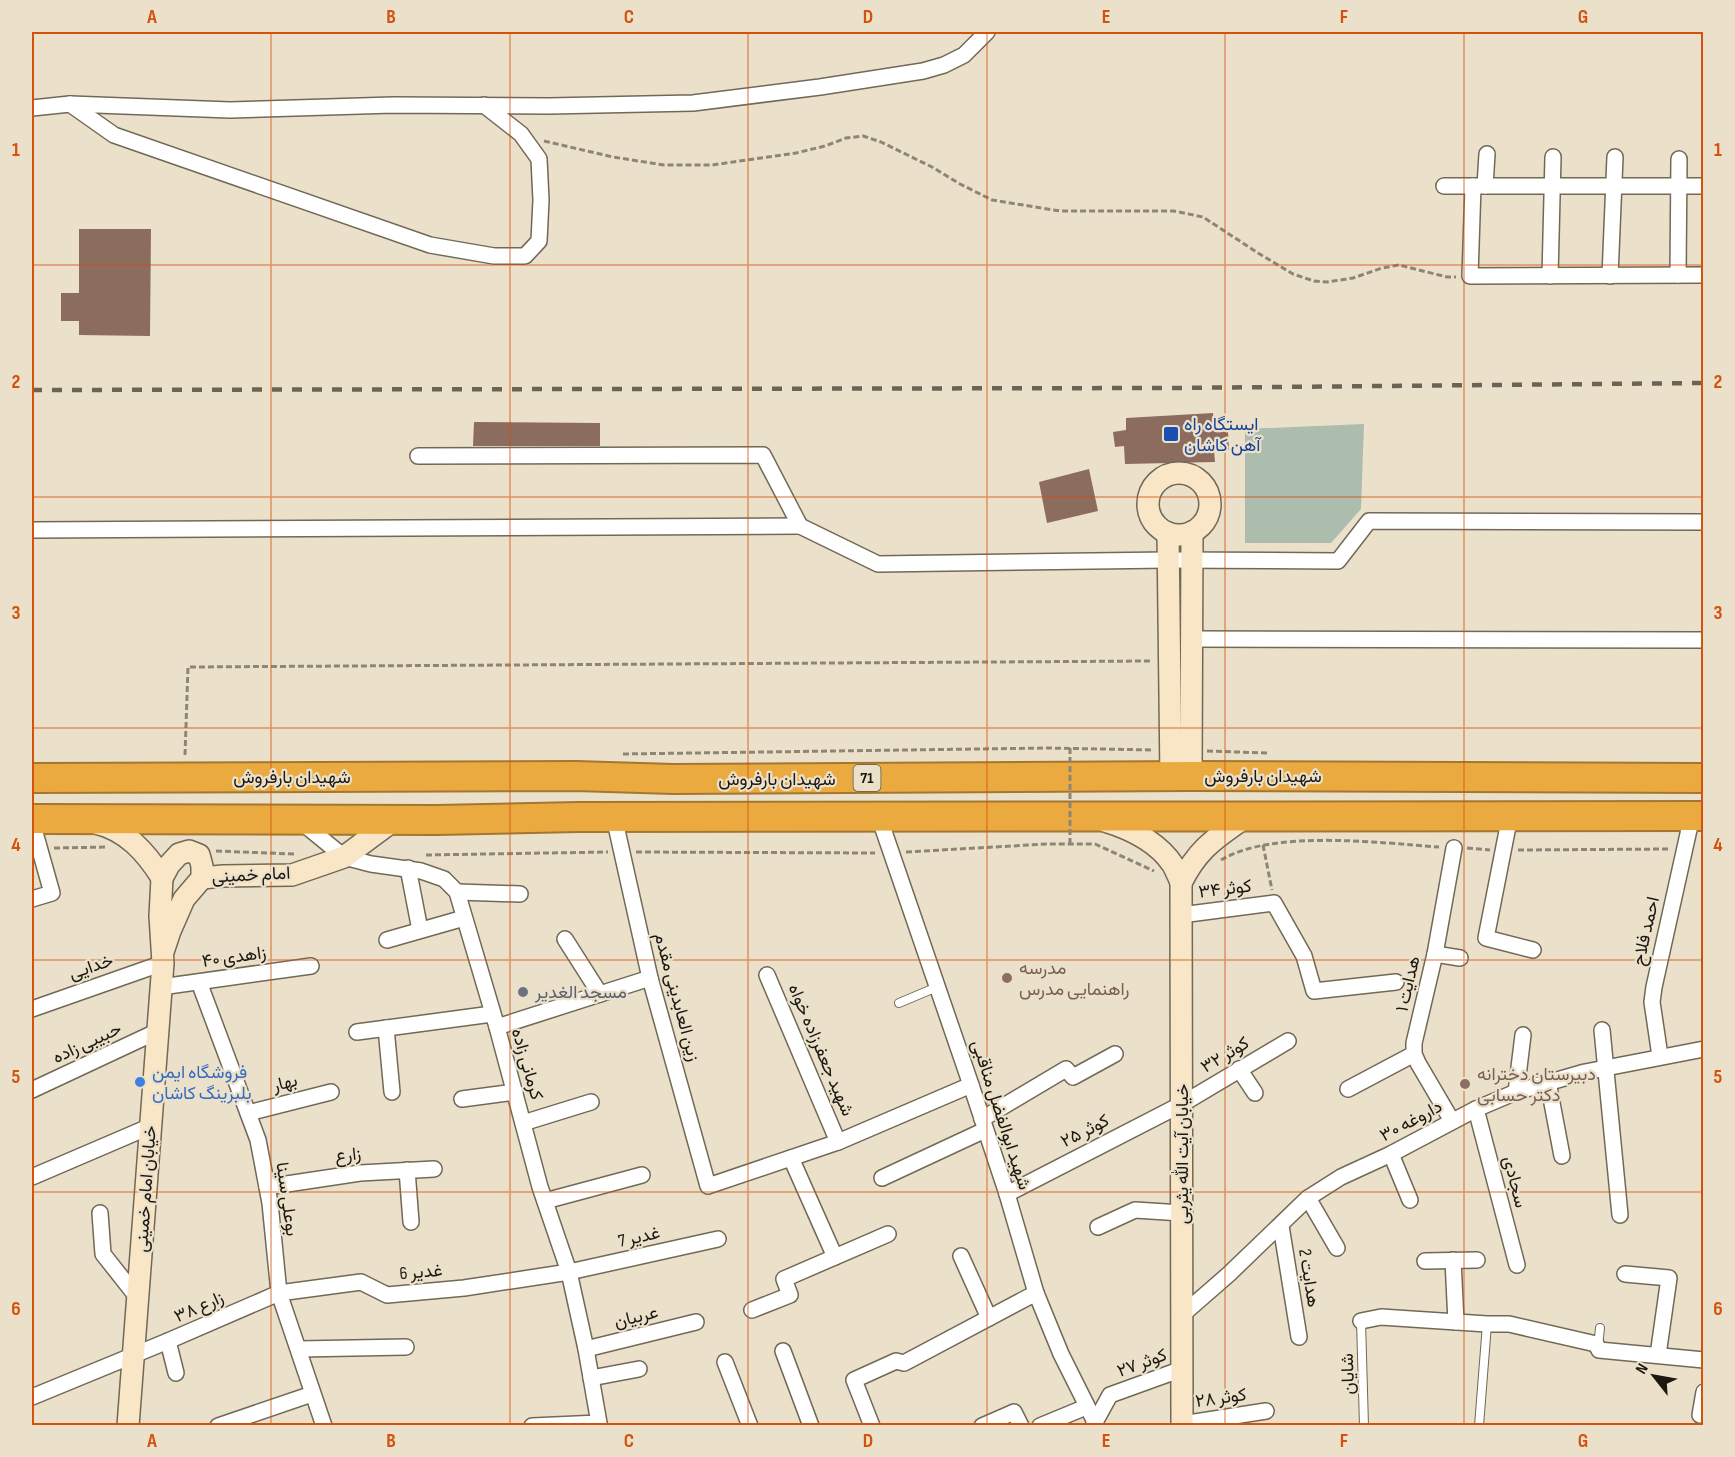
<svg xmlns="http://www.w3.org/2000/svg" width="1735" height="1457" font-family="'Sofia Sans Condensed',Vazirmatn,sans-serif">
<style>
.green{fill:#acbcad}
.building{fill:#8b6c5e}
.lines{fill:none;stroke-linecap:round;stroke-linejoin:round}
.lane-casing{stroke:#716956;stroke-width:10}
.street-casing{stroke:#716956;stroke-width:18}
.secondary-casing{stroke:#716956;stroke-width:24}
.highway-casing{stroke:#a37730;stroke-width:32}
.path{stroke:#8d8677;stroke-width:3;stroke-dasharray:6 3;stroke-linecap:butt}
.lane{stroke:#fff;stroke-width:8}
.street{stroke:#fff;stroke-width:15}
.secondary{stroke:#f9e6c6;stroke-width:21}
.highway{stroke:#ebaa40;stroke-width:28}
.rail{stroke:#6a6457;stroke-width:4.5;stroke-dasharray:10 10;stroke-linecap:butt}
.path-bridge{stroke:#8d8677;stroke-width:3;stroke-dasharray:6 3;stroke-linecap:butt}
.grid{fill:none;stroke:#d4520c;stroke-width:1.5;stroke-opacity:0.55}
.transit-dot{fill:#1a4fb4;stroke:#ebe1cb;stroke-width:2}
.education-dot{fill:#8d6e63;stroke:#ebe1cb;stroke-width:2}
.worship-dot{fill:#6b7280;stroke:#ebe1cb;stroke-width:2}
.shop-dot{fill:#3f7fe0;stroke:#ebe1cb;stroke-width:2}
.labels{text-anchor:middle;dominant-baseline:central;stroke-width:4.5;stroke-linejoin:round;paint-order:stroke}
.shield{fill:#ebe1cb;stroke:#5a5449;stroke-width:1.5}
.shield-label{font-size:16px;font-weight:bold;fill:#1c1811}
.transit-label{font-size:18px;fill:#164399;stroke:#ebe1cb;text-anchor:start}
.street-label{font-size:18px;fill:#1c1811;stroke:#ebe1cb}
.education-label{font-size:18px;fill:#785e54;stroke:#ebe1cb;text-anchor:start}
.worship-label{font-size:18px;fill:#5b616d;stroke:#ebe1cb;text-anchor:start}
.shop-label{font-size:18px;fill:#366cbe;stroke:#ebe1cb;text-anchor:start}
.neatline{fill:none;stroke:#d4520c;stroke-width:2}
.grid-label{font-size:20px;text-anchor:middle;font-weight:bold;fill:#d4520c}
</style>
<rect width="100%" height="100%" fill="#ebe1cb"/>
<path class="green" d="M1364,424l-3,85 -30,34h-86v-114z"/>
<g class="building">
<path d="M79,229h72l-1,107 -71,-1v-14h-18v-28h18z"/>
<path d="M1213,413l1,19 14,-1 1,19h-15l1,12 -90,2 -1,-18 -9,1 -2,-15 13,-2v-12z"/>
<path d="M474,422l126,1v23h-127z"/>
<path d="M1089,469l9,42 -51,12 -8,-41z"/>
</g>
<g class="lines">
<defs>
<g id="lane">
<path d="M899,1003l38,-16"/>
<path d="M1361,1321l3,105"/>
<path d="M1598,1347l2,-19"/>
<path d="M1479,1426l8,-102"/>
</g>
<g id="street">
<path d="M70,104l160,6 163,-5 156,1 144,-3 127,-16 103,-16 21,-6 20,-10 23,-23"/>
<path d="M32,108l38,-4 44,31 316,110 64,11h31l14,-15 2,-41 -2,-41 -18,-25 -37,-29"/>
<path d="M1444,186h260"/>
<path d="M1473,186l-3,90 234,-1"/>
<path d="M1485,186l2,-32"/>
<path d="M1678,275l1,-116"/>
<path d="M1550,276l3,-119"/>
<path d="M1610,276l5,-119"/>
<path d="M418,456l345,-1 37,71 78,38 290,-4 170,1 31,-40 335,1"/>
<path d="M32,530l768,-4"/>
<path d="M1192,639l512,1"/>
<path d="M1510,816l-24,122 47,12"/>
<path d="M614,817l36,161 58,208 130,-44 133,-57"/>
<path d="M879,817l92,268 36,109 29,99 25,61 34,68"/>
<path d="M300,821l44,36 27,7 50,7 23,8 13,13 40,135 43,160 29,85 17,77 13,74 -67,3"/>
<path d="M32,822l20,71 -20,6"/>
<path d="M408,868l12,62"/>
<path d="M457,892l63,2"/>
<path d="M1181,915l93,-12 30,53 10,35 82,-9"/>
<path d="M565,939l35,55"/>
<path d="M387,940l77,-22"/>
<path d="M1435,954l25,4"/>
<path d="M767,975l71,167"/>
<path d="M199,982l59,158 12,63 9,90 45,133"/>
<path d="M161,987l150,-21"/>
<path d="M32,1009l131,-46"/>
<path d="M497,1027l153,-49"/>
<path d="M386,1028l6,64"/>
<path d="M1602,1030l18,185"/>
<path d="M357,1032l135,-18"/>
<path d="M1660,1056l-8,-54 2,-15 38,-171"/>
<path d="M1239,1069l16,24"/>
<path d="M1548,1082l14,74"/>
<path d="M1348,1089l66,-35"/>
<path d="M32,1090l126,-59"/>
<path d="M1516,1092l7,-57"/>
<path d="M462,1099l53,-7"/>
<path d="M1476,1109l41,156"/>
<path d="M248,1113l83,-21"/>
<path d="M982,1119l84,-50 7,8 42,-23"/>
<path d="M1452,1121l-34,-58 -4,-9v-11l21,-89 19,-106"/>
<path d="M523,1123l68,-21"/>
<path d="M1391,1154l19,46"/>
<path d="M791,1158l44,99"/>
<path d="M407,1170l4,52"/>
<path d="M32,1177l119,-51"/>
<path d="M882,1178l103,-48"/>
<path d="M267,1187l93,-14 74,-4"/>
<path d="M1007,1194l175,-90 106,-63"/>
<path d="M1308,1198l29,50"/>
<path d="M545,1201l97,-26"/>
<path d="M100,1213l3,41 34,43"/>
<path d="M1281,1226l18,111"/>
<path d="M1098,1227l37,-17 47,3"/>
<path d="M961,1256l28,62"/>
<path d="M1453,1260l3,62"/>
<path d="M1425,1261l52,-1"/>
<path d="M1625,1274l44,4 -11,77"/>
<path d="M752,1310l38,-15 -6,-16 104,-45"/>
<path d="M1182,1315l47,-41 79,-76 33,-21 50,-23 85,-45 40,-17 69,-20 119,-23"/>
<path d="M1361,1321l20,-4 106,7h22l87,20 3,6 105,10"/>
<path d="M168,1341l8,32"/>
<path d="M299,1349l107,-2"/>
<path d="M586,1349l110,-27"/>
<path d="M783,1351l28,75"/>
<path d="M725,1362l25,64"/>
<path d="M591,1378l48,-9"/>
<path d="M32,1397l136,-56 111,-48 82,-11 26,13 77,-7 105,-16 149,-33"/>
<path d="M1700,1415l4,-23"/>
<path d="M1182,1424l84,-13"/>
<path d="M218,1426l94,-32"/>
<path d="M872,1426l-18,-46 42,-19 8,2 132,-70"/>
<path d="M982,1426l32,-14 7,14"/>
<path d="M1040,1426l46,-19"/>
<path d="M1093,1426l17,-31 72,-26"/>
</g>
<g id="secondary">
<circle cx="1179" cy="504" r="31"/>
<path d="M1168,533l3,244"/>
<path d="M1191,776l1,-244"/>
<path d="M1105,821c26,8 53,21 68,44 3,6 6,12 8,18l1,543"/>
<path d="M96,823c30,7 50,29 66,55"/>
<path d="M202,878l21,-2 69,-1 52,-18 50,-37"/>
<path d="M1181,883c17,-35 35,-45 66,-67"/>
<path d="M128,1426l35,-463 -3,-47 2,-38 7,-13 10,-11 10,-3 10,4 3,11v12l-18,21 -14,32 -7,21"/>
</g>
<g id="highway">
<path d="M32,778l544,-2 97,3 518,-3 513,2"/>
<path d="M32,819l404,1 142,-3 1126,-1"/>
</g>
</defs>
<use href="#lane" class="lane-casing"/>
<use href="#street" class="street-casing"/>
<use href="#secondary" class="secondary-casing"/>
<use href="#highway" class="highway-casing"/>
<g class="path">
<path d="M544,141l69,16 51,8h48l84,-12 29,-7 21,-8 17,-2 18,6 51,25 28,17 32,16 68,11h114l29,6 55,36 35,21 21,7 13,1 26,-4 29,-10 17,-3 48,12h9"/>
<path d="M1207,751l60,2"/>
<path d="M623,754l425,-6 105,2"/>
<path d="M185,755l3,-88 964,-6"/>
<path d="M1263,845l9,45"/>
<path d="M54,848l54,-1"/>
<path d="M1467,848l23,2"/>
<path d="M1518,850l152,-1"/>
<path d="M216,851l78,3"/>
<path d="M636,852l239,1"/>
<path d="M906,852l141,-8h48l59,27"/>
<path d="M426,855l182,-3"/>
<path d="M1221,860c52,-31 159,-17 218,-13"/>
</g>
<use href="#lane" class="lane"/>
<use href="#street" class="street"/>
<use href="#secondary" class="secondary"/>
<use href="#highway" class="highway"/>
<path class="rail" d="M32,390l1139,-2 533,-5"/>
<path class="path-bridge" d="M1070,844v-96"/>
</g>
<path class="grid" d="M271,32v1394M510,32v1394M748,32v1394M987,32v1394M1225,32v1394M1464,32v1394M32,265h1672M32,497h1672M32,728h1672M32,960h1672M32,1192h1672"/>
<rect class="transit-dot" x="1163" y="426" width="16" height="16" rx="3"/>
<g class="education-dot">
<circle cx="1007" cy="978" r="6"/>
<circle cx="1465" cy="1084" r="6"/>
</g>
<circle class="worship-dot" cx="523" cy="992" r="6"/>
<circle class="shop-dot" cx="140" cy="1082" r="6"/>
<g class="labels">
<rect class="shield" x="853.5" y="765" width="27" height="26" rx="4.5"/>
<g class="shield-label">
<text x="867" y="778">71</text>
</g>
<g class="transit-label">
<text x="1184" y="424">ایستگاه راه<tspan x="1184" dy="21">آهن کاشان</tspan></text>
</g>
<g class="street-label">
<text x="1263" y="776">شهیدان بارفروش</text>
<text x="292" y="777">شهیدان بارفروش</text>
<text x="777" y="779">شهیدان بارفروش</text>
<text transform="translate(251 875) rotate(-3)">امام خمینی</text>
<text transform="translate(1225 889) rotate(-7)">کوثر ۳۴</text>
<text transform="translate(1646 931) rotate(-77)">احمد فلاح</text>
<text transform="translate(234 957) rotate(-8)">زاهدی ۴۰</text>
<text transform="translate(91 967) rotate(-19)">خدایی</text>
<text transform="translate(1408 984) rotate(-77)">هدایت ۱</text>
<text transform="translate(677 997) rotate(75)">زین العابدینی مقدم</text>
<text transform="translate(87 1043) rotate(-25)">حبیبی زاده</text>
<text transform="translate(821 1050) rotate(67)">شهید جعفرزاده خواه</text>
<text transform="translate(1225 1055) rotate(-31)">کوثر ۳۲</text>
<text transform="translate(527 1064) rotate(74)">کرمانی زاده</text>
<text transform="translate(285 1083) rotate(-14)">بهار</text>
<text transform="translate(1001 1115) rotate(72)">شهید ابوالفضل مناقبی</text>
<text transform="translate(1411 1121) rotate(-28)">داروغه ۳۰</text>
<text transform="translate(1085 1131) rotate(-27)">کوثر ۲۵</text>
<text transform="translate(1182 1154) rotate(-90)">خیابان آیت الله یثربی</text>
<text transform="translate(348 1155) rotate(-6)">زارع</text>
<text transform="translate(1515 1182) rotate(76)">سجادی</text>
<text transform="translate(146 1189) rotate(-86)">خیابان امام خمینی</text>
<text transform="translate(287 1199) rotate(82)">بوعلی سینا</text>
<text transform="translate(639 1237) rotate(-13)">غدیر 7</text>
<text transform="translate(421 1272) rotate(-5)">غدیر 6</text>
<text transform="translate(1309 1278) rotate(81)">هدایت 2</text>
<text transform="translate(199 1307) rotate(-24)">زارع ۳۸</text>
<text transform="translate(636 1317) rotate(-14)">عربیان</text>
<text transform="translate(1142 1363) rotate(-20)">کوثر ۲۷</text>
<text transform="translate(1348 1374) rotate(-92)">شایان</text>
<text transform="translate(1221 1398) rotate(-8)">کوثر ۲۸</text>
</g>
<g class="education-label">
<text x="1019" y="968">مدرسه<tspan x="1019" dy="21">راهنمایی مدرس</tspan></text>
<text x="1477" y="1074">دبیرستان دخترانه<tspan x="1477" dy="21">دکتر حسابی</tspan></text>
</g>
<g class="worship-label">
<text x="535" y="992">مسجد الغدیر</text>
</g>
<g class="shop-label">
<text x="152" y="1072">فروشگاه ایمن<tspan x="152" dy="21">بلبرینگ کاشان</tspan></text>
</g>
</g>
<rect width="1735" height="1457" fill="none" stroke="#ebe1cb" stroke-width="66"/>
<g transform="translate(1654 1376) rotate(301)" stroke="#ebe1cb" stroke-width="4.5" paint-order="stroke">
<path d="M0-4.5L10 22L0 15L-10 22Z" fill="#1c1811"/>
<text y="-9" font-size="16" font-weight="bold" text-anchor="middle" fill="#1c1811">N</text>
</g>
<rect x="33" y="33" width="1669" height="1391" class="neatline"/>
<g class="grid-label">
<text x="152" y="23">A</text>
<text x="391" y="23">B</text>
<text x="629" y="23">C</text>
<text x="868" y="23">D</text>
<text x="1106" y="23">E</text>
<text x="1344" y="23">F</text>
<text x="1583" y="23">G</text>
<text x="16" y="156">1</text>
<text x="1718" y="156">1</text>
<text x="16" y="388">2</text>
<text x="1718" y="388">2</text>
<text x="16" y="619">3</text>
<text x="1718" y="619">3</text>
<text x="16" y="851">4</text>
<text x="1718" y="851">4</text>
<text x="16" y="1083">5</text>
<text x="1718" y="1083">5</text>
<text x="16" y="1315">6</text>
<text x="1718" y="1315">6</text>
<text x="152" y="1447">A</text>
<text x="391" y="1447">B</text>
<text x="629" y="1447">C</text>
<text x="868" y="1447">D</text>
<text x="1106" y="1447">E</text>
<text x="1344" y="1447">F</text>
<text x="1583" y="1447">G</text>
</g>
</svg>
